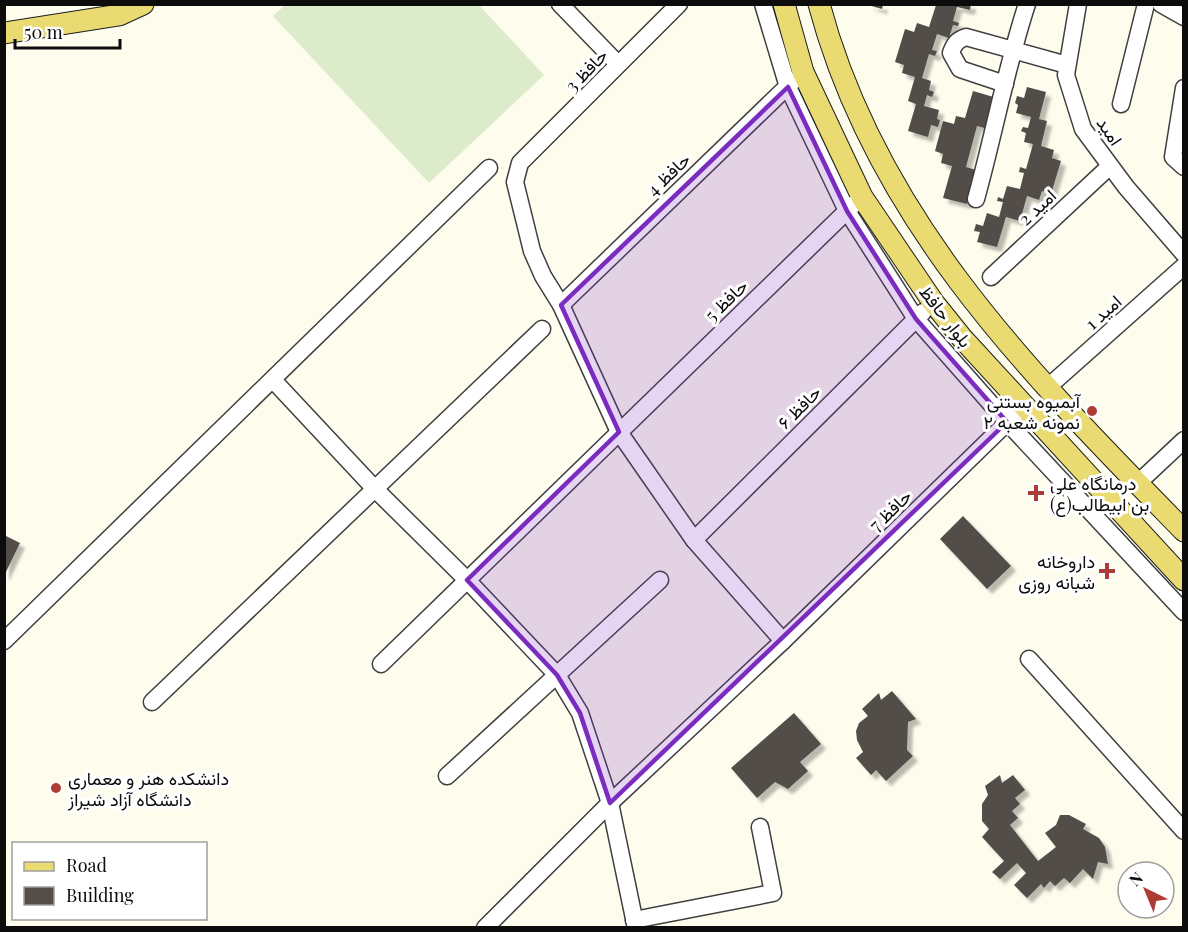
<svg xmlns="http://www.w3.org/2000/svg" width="1188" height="932" font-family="'Playfair Display',Vazirmatn,serif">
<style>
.pitch{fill:#dceccb}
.building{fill:#534e49;filter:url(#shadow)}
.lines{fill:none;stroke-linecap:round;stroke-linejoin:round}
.minor-casing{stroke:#3f3f3f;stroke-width:19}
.major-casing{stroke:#1d1d1d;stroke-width:23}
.minor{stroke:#fff;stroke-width:16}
.major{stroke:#e9da71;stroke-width:21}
.marked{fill:#7b2cbf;fill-opacity:0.2;stroke:#7b2cbf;stroke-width:4.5;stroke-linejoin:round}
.poi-dot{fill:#ac3c34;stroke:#fff;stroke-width:2}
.labels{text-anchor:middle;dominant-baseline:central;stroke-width:6;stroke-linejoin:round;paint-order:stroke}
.street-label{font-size:18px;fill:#0c0c0c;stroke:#fff}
.poi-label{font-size:18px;fill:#0c0c0c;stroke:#fff;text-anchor:end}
</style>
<defs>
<filter id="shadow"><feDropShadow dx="5" dy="5" stdDeviation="1.5" flood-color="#0004"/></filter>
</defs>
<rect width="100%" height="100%" fill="#fdfced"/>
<path class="pitch" d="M285,5h194l65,70 -115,108 -156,-167z"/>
<g class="building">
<path d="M951,4h20l-1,6 -13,-3 -4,14 6,2 -1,3 -5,-1 -4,13 -12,-4 -5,16 5,1 -2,5 -6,-2 -7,24 9,3 -2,9 5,2 -2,5 -5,-2 -3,11 15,4 -2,9 3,1 -2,7 -7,-2 -3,12 -20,-6 8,-27 -8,-3 7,-24 -13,-4 2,-8 -9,-3 10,-33 9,3 3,-9 12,4 7,-22z"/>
<path d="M868,5h15l-1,4z"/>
<path d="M1027,87l19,5 -7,27 8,2 -6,25 13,4 -2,8 9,3 -10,33 -9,-3 -3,9 -12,-4 -7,25 -14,-4 -9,30 -20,-5 3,-10 -6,-1 2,-7 7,2 4,-13 12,4 4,-15 -6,-1 1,-4 5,2 4,-13 13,3 4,-16 -5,-1 1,-5 6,2 7,-25 -9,-2 2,-9 -5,-2 2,-4 5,1 3,-11 -15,-4 2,-8 -3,-2 2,-7 7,2z"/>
<path d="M973,91l24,7 -9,31 -11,-3 -11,41 10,3 -9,34 -24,-6 9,-32 -11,-3 2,-9 -8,-3 8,-30 11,3 2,-8 9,2z"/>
<path d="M963,516l48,50 -24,23 -47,-50z"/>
<path d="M4,535l16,8 -16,33z"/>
<path d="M892,691l24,28 -8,3 -1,28 6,6 -27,25 -10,-11 -5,5 -15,-17 7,-6 -6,-12 -1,-9 3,-8 9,-7 -6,-7 17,-16 2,7z"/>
<path d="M794,713l27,31 -21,18 8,9 -20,18 -13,-7 -18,16 -26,-30z"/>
<path d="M1000,775l2,8 11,-8 12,15 -10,8 5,6 -8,7 6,7 -8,7 28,36 18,-14 -11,-14 11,-8 4,-10h9l17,9 -3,5 16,9 6,9 3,17 -10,-2 -5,17 -10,-10 -13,14 -6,-5 -9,8 -5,-5 -6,7 -3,-4 -14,14 -13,-13 12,-12 -9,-10 -17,16 -8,-7 12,-11 -22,-24 7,-8 -7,-8v-17l6,-9 -3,-9z"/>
</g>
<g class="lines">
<defs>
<g id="minor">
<path d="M560,4l58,60"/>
<path d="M679,4l-159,159 -5,19 17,69 11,25 18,29 58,127 75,108 89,101"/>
<path d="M763,4l25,83 59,124 69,108 91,103 177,190"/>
<path d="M1078,4l-12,71 17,54 43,58 58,67"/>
<path d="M1161,4l23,13"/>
<path d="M1005,84l-45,-15 -9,-16c3,-9 6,-13 15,-16l101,28"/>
<path d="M1184,88l-11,69 11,10"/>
<path d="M1121,104l25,-100"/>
<path d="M976,199c18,-65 30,-131 51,-195"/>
<path d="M991,277l119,-111"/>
<path d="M561,305l232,-224"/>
<path d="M273,380l102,109 92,91 90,95 23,38 30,90 26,125"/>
<path d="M1048,387l136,-121"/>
<path d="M1137,484l47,-44"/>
<path d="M694,540l229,-228"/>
<path d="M4,641l485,-473"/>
<path d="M1029,659l155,172"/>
<path d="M381,664l473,-460"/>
<path d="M152,702l390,-373"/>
<path d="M447,776l213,-196"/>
<path d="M634,920l139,-27 -13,-66"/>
<path d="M485,928l125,-125 173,-162 241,-235"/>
</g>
<g id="major">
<path d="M784,4l19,68 59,125 71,105 29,36 222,242"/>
<path d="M819,4c58,218 213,371 365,527"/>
<path d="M4,33l115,-18 24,-11"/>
</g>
</defs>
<use href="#minor" class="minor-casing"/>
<use href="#major" class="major-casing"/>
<use href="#minor" class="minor"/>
<use href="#major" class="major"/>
</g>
<path class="marked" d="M788,87l59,124 69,108 91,103 -397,381 -30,-90 -23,-38 -90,-95 152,-148 -58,-127z"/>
<g class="poi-dot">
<circle cx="1092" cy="411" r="6"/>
<path d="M1033 484h6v6h6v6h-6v6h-6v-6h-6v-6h6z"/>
<path d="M1104 562h6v6h6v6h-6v6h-6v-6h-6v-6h6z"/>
<circle cx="56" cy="788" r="6"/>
</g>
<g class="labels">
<g class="street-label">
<text transform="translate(586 70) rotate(-46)">حافظ 3</text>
<text transform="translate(1110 131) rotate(56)">امید</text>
<text transform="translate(668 174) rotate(-44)">حافظ 4</text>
<text transform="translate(1037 207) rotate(-43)">امید 2</text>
<text transform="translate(726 300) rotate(-44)">حافظ 5</text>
<text transform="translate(1103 312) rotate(-42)">امید 1</text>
<text transform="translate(946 316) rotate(52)">بلوار حافظ</text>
<text transform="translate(799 407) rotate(-45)">حافظ ۶</text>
<text transform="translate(890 510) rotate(-44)">حافظ 7</text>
</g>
<g class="poi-label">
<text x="1080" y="401">آبمیوه بستنی<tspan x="1080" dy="21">نمونه شعبه ۲</tspan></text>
<text x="1050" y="483" text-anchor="start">درمانگاه علی<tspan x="1050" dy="21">بن ابیطالب(ع)</tspan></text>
<text x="1095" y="561">داروخانه<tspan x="1095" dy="21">شبانه روزی</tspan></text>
<text x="68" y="778" text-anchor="start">دانشکده هنر و معماری<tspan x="68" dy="21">دانشگاه آزاد شیراز</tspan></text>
</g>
</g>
<rect width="1188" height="932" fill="none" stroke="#0c0c0c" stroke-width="12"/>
<rect x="12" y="842" width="195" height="78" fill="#ffffff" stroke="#9e9e9e" stroke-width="1.5"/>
<rect x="24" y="862" width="30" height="9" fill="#e9da71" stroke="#9e9e9e" stroke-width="1.5"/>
<text x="66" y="872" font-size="18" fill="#0c0c0c">Road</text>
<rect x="24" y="887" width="30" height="18" fill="#534e49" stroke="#9e9e9e" stroke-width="1.5"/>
<text x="66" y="902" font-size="18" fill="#0c0c0c">Building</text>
<g transform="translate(1146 890) rotate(317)"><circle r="28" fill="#ffffff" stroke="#9e9e9e" stroke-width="1.5"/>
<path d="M0-4.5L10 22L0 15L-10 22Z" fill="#ac3c34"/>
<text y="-9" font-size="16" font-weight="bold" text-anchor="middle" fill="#0c0c0c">N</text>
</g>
<path d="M15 39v9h105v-9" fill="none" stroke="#0c0c0c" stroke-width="3"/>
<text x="24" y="39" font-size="18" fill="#0c0c0c" stroke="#ffffff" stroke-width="4.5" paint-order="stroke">50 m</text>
</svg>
